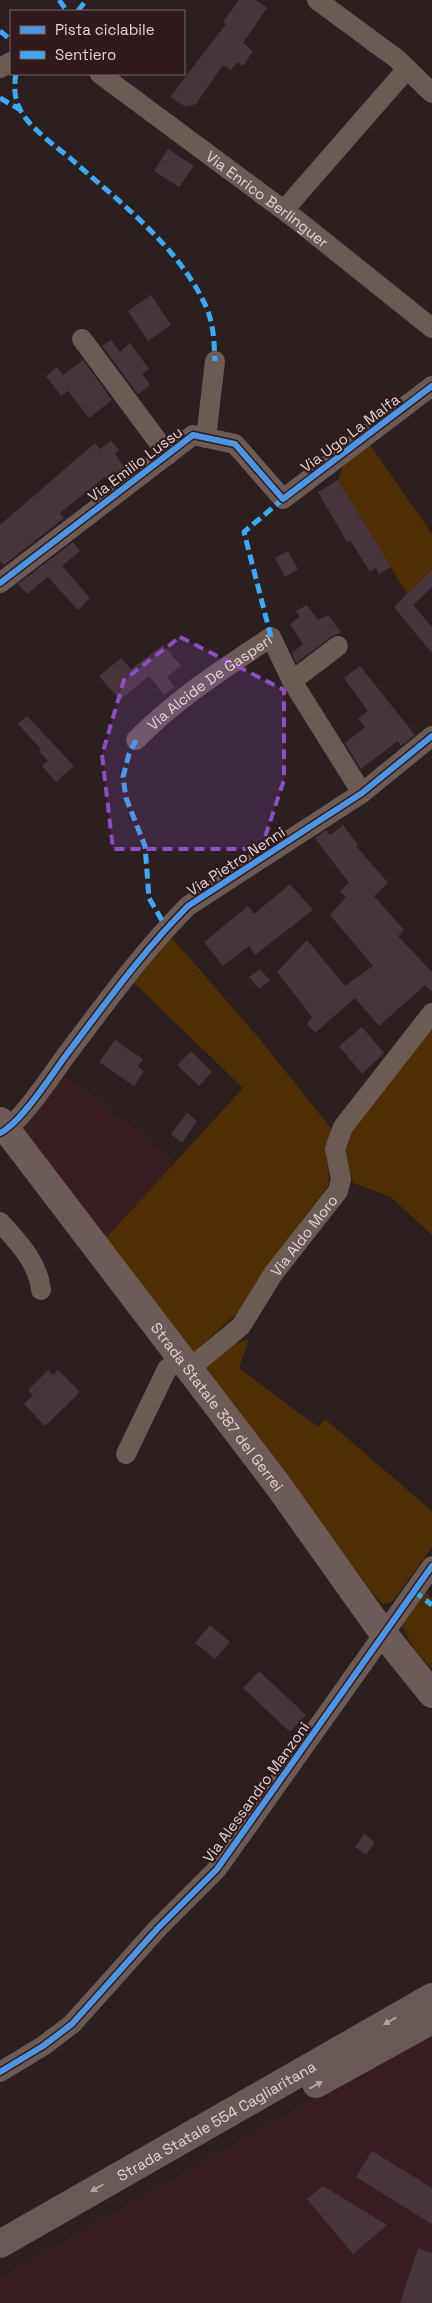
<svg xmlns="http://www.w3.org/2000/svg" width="432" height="2303" font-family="'Space Grotesk',sans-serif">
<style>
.built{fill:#391e21}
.green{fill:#502e04}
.building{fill:#48343d}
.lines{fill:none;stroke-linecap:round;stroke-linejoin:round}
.street{stroke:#6c5a54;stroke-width:20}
.primary{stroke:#6e5a56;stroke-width:28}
.highway{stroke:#685856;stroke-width:28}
.quiet{stroke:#3fa9f5;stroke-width:5;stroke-dasharray:10 5;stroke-linecap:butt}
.cycleway-casing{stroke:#301a1c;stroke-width:9}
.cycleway{stroke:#4d94e3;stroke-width:6}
.oneway{fill:#b2a2a2}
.marked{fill:#904dc3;fill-opacity:0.2;stroke:#904dc3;stroke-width:4;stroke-dasharray:10 6;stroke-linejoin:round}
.labels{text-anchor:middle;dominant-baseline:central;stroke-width:4.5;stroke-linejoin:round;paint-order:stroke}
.street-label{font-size:15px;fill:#e3d3d4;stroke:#301a1c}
</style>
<rect width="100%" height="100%" fill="#2b1f20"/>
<g class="built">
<path d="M49,1061l126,100 -71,79 -95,-124z"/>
<path d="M432,2031v272h-432v-25z"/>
</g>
<g class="green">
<path d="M368,442l64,92v34l-25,26 -69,-114 6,-17z"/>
<path d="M171,937l82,94 81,101 -9,13 4,32 -1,9 -70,92 -19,33 -49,45 -86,-116 139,-152 -109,-105z"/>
<path d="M432,1029v206l-41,-38 -38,-14 -2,-9 -8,-17 2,-17 26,-36z"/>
<path d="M249,1339l-10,29 79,59 7,-8 107,92v36l-40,55 -10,2 -13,-16 -164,-221 29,-23z"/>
<path d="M422,1590l10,8v71l-18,-20 -14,-27z"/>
</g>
<g class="building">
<path d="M239,0h17l11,8 -24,35 10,8 -10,15 -6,-4 -6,8 -8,-5 -27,39 -10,3 -16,-10 56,-73 -3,-2z"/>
<path d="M168,149l26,17 -15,21 -25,-16z"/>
<path d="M151,295l20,30 -23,16 -20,-30z"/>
<path d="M111,340l9,12 10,-9 19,26 -7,5 8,11 -12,9 -36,-48z"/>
<path d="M83,360l29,40 -23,18 -21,-27 -7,5 -15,-20 11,-9 6,8z"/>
<path d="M111,441l8,9 -4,3 11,17 -17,13 -4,-6 -45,36 4,5 -60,47 -4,-4v-36l95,-82 5,6z"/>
<path d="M338,480l53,87 -12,7 -3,-6 -6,4 -20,-32 -3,2 -29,-50z"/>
<path d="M73,542l7,9 -18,15 28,32 -12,12 -30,-33 -21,17 -9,-10z"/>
<path d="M288,551l10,18 -13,8 -10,-19z"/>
<path d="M432,569v18l-19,18 19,22v26l-38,-46z"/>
<path d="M307,605l11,15 10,-5 13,17 -10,5 -35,26 -4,-10 11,-9 -13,-20 10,-7 -4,-6z"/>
<path d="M163,645l18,21 -14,11 8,10 -11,8 -15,-19 -29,24 -21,-24 22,-18 10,11z"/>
<path d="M360,666l55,69 -14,11 -3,-5 -37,28 -16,-26 20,-16 -7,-8 10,-8 -24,-33z"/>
<path d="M27,716l47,50 -18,16 -14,-16 6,-5 -9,-10 2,-2 -23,-25z"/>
<path d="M343,825l15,20 -2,1 32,37 -14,13 30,34 -6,6 34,36v20l-7,-7 -46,41 -24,-28 -40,35 -8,-9 5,-7 -35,-45 30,-32 38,46 28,-20 -43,-51 16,-18 -6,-6 9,-8 -34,-45 11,-8 4,5z"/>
<path d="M290,884l23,26 -58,45 -6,-9 -26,20 -19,-24 44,-36 6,8z"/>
<path d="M260,969l10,12 -11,8 -10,-12z"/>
<path d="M362,1027l22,26 -22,21 -23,-28z"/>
<path d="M115,1040l28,19 -5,8 6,4 -10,15 -35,-24z"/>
<path d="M191,1051l21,21 -13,14 -22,-21z"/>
<path d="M187,1113l10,8 -15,22 -11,-9z"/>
<path d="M48,1370l5,5 5,-5 22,22 -35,34 -21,-22 9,-9 -5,-5z"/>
<path d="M210,1625l20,17 -15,17 -20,-16z"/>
<path d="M259,1671l47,44 -16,17 -47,-44z"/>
<path d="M364,1834l11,8 -9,13 -11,-8z"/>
<path d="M372,2151l60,37v36l-76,-47z"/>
<path d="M323,2186l64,39 -34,29 -46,-55z"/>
<path d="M418,2248l14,5v50h-32z"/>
</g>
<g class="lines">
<g class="street">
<path d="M317,0l80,59 35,34"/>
<path d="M0,68l11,-6"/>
<path id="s1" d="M100,74l197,146 135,108"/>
<path d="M284,210l123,-141"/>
<path d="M82,339l86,116"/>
<path d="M206,438l9,-77"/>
<path d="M0,583l193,-148 42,9 48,55 149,-113"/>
<path d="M292,681l46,-35"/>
<path id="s2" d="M136,740c39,-41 88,-71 135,-103l21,44 70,112"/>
<path d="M0,1133c21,-10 52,-59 67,-79 38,-50 76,-103 121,-148l174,-113 70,-57"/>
<path d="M0,1222c18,20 38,40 41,68"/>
<path id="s3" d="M189,1369l52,-43 32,-52 65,-83 3,-12 -6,-30 8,-22 89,-114"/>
<path d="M126,1454l41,-85 14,-10"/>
<path d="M0,2072l43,-26 29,-22 86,-96 59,-59 215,-303"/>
</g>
<path class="primary" id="s4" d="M0,1121l277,363 106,149 49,61"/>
<g class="highway">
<path d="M316,2084l116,-64"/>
<path id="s5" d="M0,2244l432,-247"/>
</g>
<g class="quiet">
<path d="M59,0l8,11"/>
<path d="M78,11l8,-11"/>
<path d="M0,31l11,9"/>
<path d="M16,74c-2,11 -2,23 3,33 7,18 36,39 51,51 48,43 111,90 137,151 7,17 7,34 8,52"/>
<path d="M0,98l19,11"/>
<path d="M271,637l-27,-105 39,-33"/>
<path d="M136,740l-7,14 -6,23 3,21 19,48 4,52 18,31"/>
<path d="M414,1591l18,14"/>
</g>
<defs>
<g id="cycleway">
<path d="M0,583l193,-148 42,9 48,55 149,-113"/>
<path d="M0,1133c21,-10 52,-59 67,-79 38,-50 76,-103 121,-148l174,-113 70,-57"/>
<path d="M0,2072l43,-26 29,-22 86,-96 59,-59 215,-303"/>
</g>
</defs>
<use href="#cycleway" class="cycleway-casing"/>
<use href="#cycleway" class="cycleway"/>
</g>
<defs><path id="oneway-solid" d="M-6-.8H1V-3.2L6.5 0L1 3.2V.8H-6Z" transform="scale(1.25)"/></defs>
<g class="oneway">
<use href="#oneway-solid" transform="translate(390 2021) rotate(150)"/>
<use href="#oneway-solid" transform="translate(316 2085) rotate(-29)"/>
<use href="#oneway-solid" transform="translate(97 2188) rotate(150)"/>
</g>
<path class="marked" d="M180,637l104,53v90l-23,69h-148l-11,-94 22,-75z"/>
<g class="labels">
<g class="street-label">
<text stroke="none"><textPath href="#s1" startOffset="209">Via Enrico Berlinguer</textPath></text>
<text transform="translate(350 433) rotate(-37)">Via Ugo La Malfa</text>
<text transform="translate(135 464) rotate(-37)">Via Emilio Lussu</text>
<text stroke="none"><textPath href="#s2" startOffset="94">Via Alcide De Gasperi</textPath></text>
<text transform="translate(236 861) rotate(-33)">Via Pietro Nenni</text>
<text stroke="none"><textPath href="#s3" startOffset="178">Via Aldo Moro</textPath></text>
<text stroke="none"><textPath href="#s4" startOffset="359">Strada Statale 387 del Gerrei</textPath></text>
<text transform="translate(256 1792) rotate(-54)">Via Alessandro Manzoni</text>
<text stroke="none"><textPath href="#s5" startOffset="249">Strada Statale 554 Cagliaritana</textPath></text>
</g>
</g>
<rect x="10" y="10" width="175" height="65" fill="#301a1c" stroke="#786466"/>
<rect x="20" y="26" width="25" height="8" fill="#4d94e3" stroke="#786466"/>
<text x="55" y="35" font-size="15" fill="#e3d3d4">Pista ciclabile</text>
<rect x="20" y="51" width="25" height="8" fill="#3fa9f5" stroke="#786466"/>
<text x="55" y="60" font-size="15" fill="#e3d3d4">Sentiero</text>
</svg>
